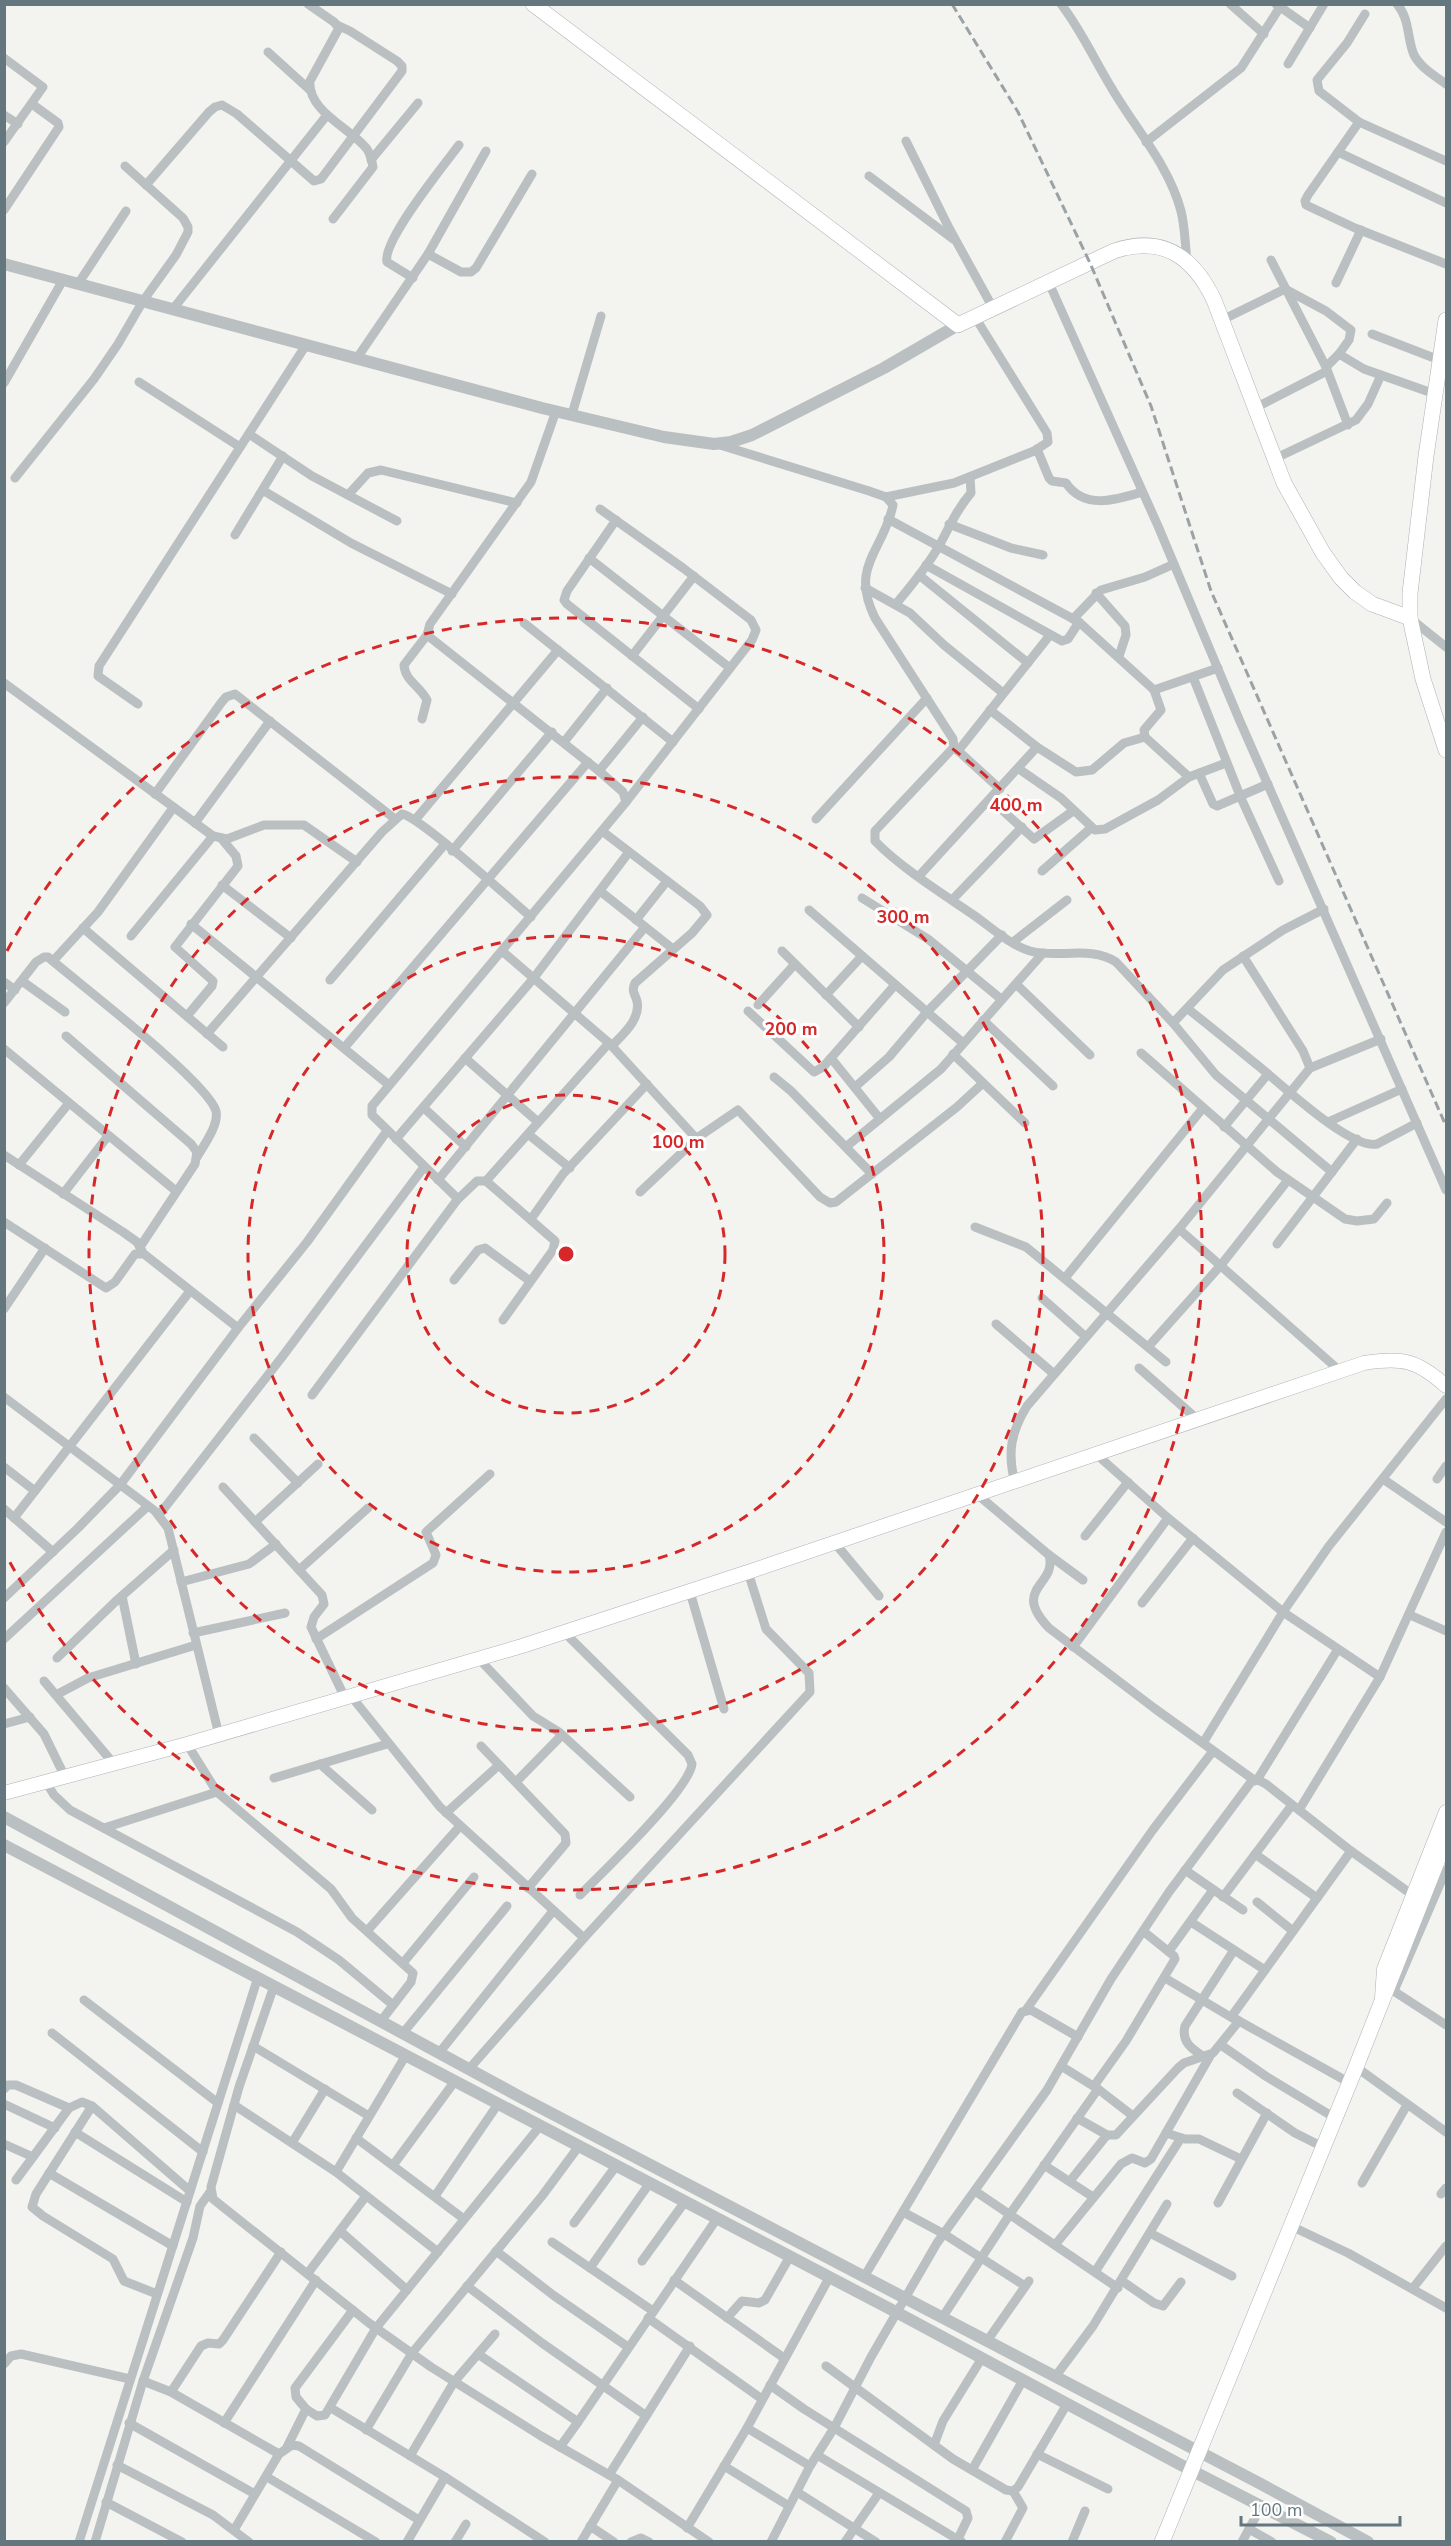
<svg xmlns="http://www.w3.org/2000/svg" width="1451" height="2546" font-family="'Nunito Sans',sans-serif">
<style>
.lines{fill:none;stroke-linecap:round;stroke-linejoin:round}
.secondary-casing{stroke:#acb3b6;stroke-width:15}
.primary-casing{stroke:#aeb3b6;stroke-width:16}
.minor{stroke:#babfc1;stroke-width:9}
.tertiary{stroke:#babfc1;stroke-width:12}
.secondary{stroke:#fff;stroke-width:14}
.primary{stroke:#fff;stroke-width:15}
.rail{stroke:#9aa2a6;stroke-width:3;stroke-dasharray:9 4.5;stroke-linecap:butt}
.ring{fill:none;stroke:#d62828;stroke-width:3;stroke-dasharray:10 8}
.centre{fill:#d62828;stroke:#fff;stroke-width:3}
.ring-label{font-size:18px;text-anchor:middle;font-weight:bold;fill:#d62828;stroke:#fff;stroke-width:6;stroke-linejoin:round;paint-order:stroke}
</style>
<rect width="100%" height="100%" fill="#f3f3ef"/>
<g class="lines">
<defs>
<g id="secondary">
<path d="M4,1793l183,-49 335,-98 226,-74 616,-209c38,-6 53,-3 82,23"/>
<path d="M1382,1998l2,-29 62,-157"/>
</g>
<g id="primary">
<path d="M533,4l425,321 156,-74c48,-16 79,5 100,49l70,183 39,70 18,25 14,14 17,12 38,14"/>
<path d="M1446,320l-20,136 -16,137v25l13,61 23,71"/>
<path d="M1162,2542l194,-475 90,-228"/>
</g>
</defs>
<use href="#secondary" class="secondary-casing"/>
<use href="#primary" class="primary-casing"/>
<g class="minor">
<path d="M308,4l26,18 5,6 -29,53c-3,30 42,48 57,68 3,5 5,12 6,18l-40,52"/>
<path d="M1061,4c20,26 33,55 50,83 23,40 58,78 70,124 4,16 4,33 6,50"/>
<path d="M1230,4l34,30"/>
<path d="M1276,4l34,24"/>
<path d="M1397,4c13,15 10,35 17,51 7,13 21,21 32,29"/>
<path d="M1365,14l-18,29 -30,37 2,11 40,31 87,39"/>
<path d="M268,52l43,39"/>
<path d="M4,58l39,29 -39,55"/>
<path d="M1288,64l36,-60"/>
<path d="M4,115l14,9"/>
<path d="M1359,122l-51,73 -3,6 1,4 49,23 91,36"/>
<path d="M906,141l43,87 44,80"/>
<path d="M1146,142l95,-74 39,-61"/>
<path d="M1338,152l108,51"/>
<path d="M371,160l47,-57"/>
<path d="M869,176l84,63"/>
<path d="M146,185l63,-73 6,-5 7,-2 15,9 77,67 7,-2 81,-108v-5l-5,-5 -47,-30 -13,-6"/>
<path d="M4,210l55,-83 -1,-4 -26,-19"/>
<path d="M428,254l58,-103"/>
<path d="M1271,260l55,107 13,-13 25,15 71,25"/>
<path d="M413,278l-26,-16c-5,-21 57,-97 72,-117"/>
<path d="M1049,283l109,243 81,193 207,471"/>
<path d="M1336,283l25,-53"/>
<path d="M78,284l48,-73"/>
<path d="M173,309l154,-194"/>
<path d="M1222,320l63,-31 41,22 25,19 -2,10 -10,14"/>
<path d="M1372,334l70,27"/>
<path d="M357,358l71,-104 33,18h10l5,-4 56,-94"/>
<path d="M1326,367l22,58"/>
<path d="M139,382l101,65"/>
<path d="M4,383l59,-103"/>
<path d="M1257,407l70,-36"/>
<path d="M572,414l29,-98"/>
<path d="M249,434l63,42 85,45"/>
<path d="M720,445l149,46 17,6 7,8c-9,46 -44,60 -18,113l78,121 1,8 -79,84v10c26,27 68,53 100,75 17,12 35,29 55,35 27,8 61,-6 86,11l57,61 43,52 116,97"/>
<path d="M1037,449l12,29 3,3 14,2c18,27 50,17 76,9"/>
<path d="M1274,459l82,-39 12,-16 13,-29"/>
<path d="M15,478l79,-99 24,-35 25,-43 33,-46 12,-23v-5l-5,-9 -58,-52"/>
<path d="M264,491l87,52 101,51"/>
<path d="M348,495l20,-22 13,-3 136,33"/>
<path d="M886,497l68,-14 80,-32 14,-9 -1,-9 -72,-116"/>
<path d="M600,509l83,59 68,52 5,10 -4,10 -126,162"/>
<path d="M888,519l191,103 75,68 64,-22"/>
<path d="M616,520l-49,71 -3,9 3,4 132,105"/>
<path d="M949,524l62,24 32,7"/>
<path d="M235,535l48,-79"/>
<path d="M589,558l141,110"/>
<path d="M926,565l136,76 6,-2 11,-17"/>
<path d="M919,575l109,88"/>
<path d="M865,588l45,25 34,32 59,48"/>
<path d="M1096,593l29,33 1,9 -7,21"/>
<path d="M896,604c15,-18 31,-37 43,-58 10,-18 17,-36 32,-53l-1,-16"/>
<path d="M1073,619l28,-29 44,-13 29,-13"/>
<path d="M1411,619l35,28"/>
<path d="M524,623l149,119"/>
<path d="M632,656l62,-80"/>
<path d="M1193,677l48,121 38,83"/>
<path d="M4,683l209,153 14,3 37,-14h40l53,37"/>
<path d="M1154,690l7,20 -17,20 1,7 44,40"/>
<path d="M138,704l-40,-28 1,-10 207,-321"/>
<path d="M990,710l47,37 39,25 16,-2 32,-27 21,-6"/>
<path d="M422,719l5,-19c-7,-14 -22,-19 -23,-35l23,-30"/>
<path d="M564,742l43,-54"/>
<path d="M954,747l46,42"/>
<path d="M958,751l92,-116"/>
<path d="M1019,769l42,29 34,32 10,-1 53,-29 31,-23 37,-14"/>
<path d="M599,771l44,-54"/>
<path d="M1199,773l14,31 4,2 51,-22"/>
<path d="M155,794l66,-91 5,-6 9,-3 160,125"/>
<path d="M991,800l43,39 39,-28"/>
<path d="M816,819l111,-121"/>
<path d="M415,820l143,-170"/>
<path d="M195,823l75,-102"/>
<path d="M602,831l98,75 7,9 -15,18 -57,50c-4,8 0,11 2,18 4,18 -14,33 -25,45"/>
<path d="M452,851l100,-119"/>
<path d="M1042,871l49,-43"/>
<path d="M919,876l118,-129"/>
<path d="M222,885l69,53"/>
<path d="M600,891l73,58"/>
<path d="M862,898l66,41 73,60"/>
<path d="M952,900l70,-73"/>
<path d="M809,910l154,133"/>
<path d="M636,920l31,-39"/>
<path d="M191,924l198,161"/>
<path d="M83,928l140,119"/>
<path d="M131,936l82,-100"/>
<path d="M1013,942l54,-42"/>
<path d="M502,951l107,92 85,93 -3,8 -51,48"/>
<path d="M782,951l77,76"/>
<path d="M53,961l45,-49 75,-104"/>
<path d="M330,980l115,-136"/>
<path d="M22,981l43,31"/>
<path d="M4,982l11,8"/>
<path d="M1016,984l74,71"/>
<path d="M826,995l36,-39"/>
<path d="M4,1003l32,-41 8,-5h4c30,26 160,125 168,154 3,14 -12,34 -19,46"/>
<path d="M758,1005l37,-41"/>
<path d="M1188,1009c23,18 46,37 68,55 23,18 94,86 121,80l40,-21"/>
<path d="M748,1011l66,61 9,-5 72,-82"/>
<path d="M187,1016l25,-30 1,-5 -38,-34 63,-81 -2,-10 -15,-18"/>
<path d="M983,1020l70,66"/>
<path d="M1173,1023l50,-53 60,-40 41,-21"/>
<path d="M207,1034l175,-202 20,-18c17,2 109,86 129,103"/>
<path d="M66,1036l125,108 6,8 -2,12 -55,83"/>
<path d="M344,1048l244,-286"/>
<path d="M4,1049l172,142"/>
<path d="M1141,1053l136,119 68,47 12,2 17,-2 13,-16"/>
<path d="M953,1054l72,69"/>
<path d="M465,1058l73,64"/>
<path d="M831,1058l49,61"/>
<path d="M1310,1068l71,-29"/>
<path d="M774,1077l17,14 81,83"/>
<path d="M855,1087l34,-30 38,-45 75,-77"/>
<path d="M424,1108l42,39"/>
<path d="M1328,1122l74,-33"/>
<path d="M1224,1127l44,-53"/>
<path d="M528,1134l42,34"/>
<path d="M396,1139l137,-160 96,-127"/>
<path d="M694,1140l44,-30 82,87 10,6 6,-1 121,-95 26,-24"/>
<path d="M847,1146l94,-77 102,-116"/>
<path d="M4,1155l119,77 14,10 5,9"/>
<path d="M19,1165l50,-62"/>
<path d="M438,1180l207,-253"/>
<path d="M486,1181l123,-138"/>
<path d="M63,1194l45,-58"/>
<path d="M457,1200l20,-19h9l69,60 -2,9 -50,70"/>
<path d="M531,1219l32,-45 84,-90"/>
<path d="M4,1222l102,66 9,-6 20,-28h9l94,74"/>
<path d="M975,1227l51,20 140,115"/>
<path d="M1179,1229l161,142"/>
<path d="M1277,1244l80,-105"/>
<path d="M1065,1278l138,-170"/>
<path d="M454,1280l24,-30 7,-2 45,33"/>
<path d="M1042,1298l44,39"/>
<path d="M4,1309l41,-61"/>
<path d="M996,1324l58,50"/>
<path d="M1148,1347l73,-82 67,-85"/>
<path d="M1139,1368l58,51"/>
<path d="M312,1395l145,-195 -2,-4 -83,-81v-9l254,-304 -3,-10 -24,-21 -172,-136 3,-11 101,-142 25,-71"/>
<path d="M4,1397l151,114 13,17 51,207"/>
<path d="M254,1438l44,45"/>
<path d="M1096,1454l72,64 115,94 97,65"/>
<path d="M4,1467l31,24"/>
<path d="M1383,1479l63,43"/>
<path d="M1437,1479l9,-13"/>
<path d="M1015,1483c-8,-30 -4,-51 12,-77l152,-177 131,-161 -7,-17 -60,-95"/>
<path d="M223,1487l99,108 2,9 -10,13 -3,10 34,71"/>
<path d="M978,1495l71,60c9,31 -39,32 0,73l105,80 100,72"/>
<path d="M4,1509l49,43"/>
<path d="M159,1515l123,-158 142,-190"/>
<path d="M14,1518l176,-227"/>
<path d="M255,1522l63,-58"/>
<path d="M1085,1536l43,-54"/>
<path d="M834,1542l45,54"/>
<path d="M1049,1555l34,25"/>
<path d="M299,1570l69,-62"/>
<path d="M181,1582l68,-18 27,-20"/>
<path d="M690,1592l34,117"/>
<path d="M122,1596l14,68"/>
<path d="M4,1598l74,-70 42,-43 118,-157 69,-86 80,-111"/>
<path d="M1142,1603l51,-65"/>
<path d="M1410,1615l36,16"/>
<path d="M564,1632l124,123 4,9c-3,26 -89,108 -112,131"/>
<path d="M193,1633l92,-20"/>
<path d="M4,1639l144,-133"/>
<path d="M316,1639l117,-76 3,-8 -10,-23 64,-58"/>
<path d="M1073,1647l95,-129"/>
<path d="M57,1658l58,-56 59,-52"/>
<path d="M479,1659l54,57 26,16 71,65"/>
<path d="M44,1681l70,83"/>
<path d="M4,1688l40,46 21,43"/>
<path d="M56,1695l32,-17 108,-33"/>
<path d="M351,1696l89,111 144,131"/>
<path d="M4,1724l26,-7"/>
<path d="M1203,1743l80,-131 46,-66 117,-147"/>
<path d="M187,1744l30,48 114,97 21,29 61,55 -2,9 -30,39"/>
<path d="M481,1746l84,88 1,9 -38,45"/>
<path d="M320,1764l52,46"/>
<path d="M274,1778l113,-34"/>
<path d="M1257,1780l81,-131"/>
<path d="M46,1782l8,13 16,15 227,122 42,28 54,45"/>
<path d="M516,1782l46,-47"/>
<path d="M1299,1810l81,-133 66,-145"/>
<path d="M446,1813l53,-48"/>
<path d="M104,1828l113,-36"/>
<path d="M1255,1854l62,44"/>
<path d="M1185,1870l58,40"/>
<path d="M1223,1897l69,-92"/>
<path d="M1257,1902l36,29"/>
<path d="M1191,1922l74,48"/>
<path d="M367,1931l93,-105"/>
<path d="M1169,1951l44,-61"/>
<path d="M403,1963l71,-86"/>
<path d="M1165,1978l69,41"/>
<path d="M274,1986l-35,101 -28,100 2,12 156,124 62,44 110,69 77,44 91,62"/>
<path d="M1389,1988l57,37"/>
<path d="M1394,1991l52,-121"/>
<path d="M84,2000l134,103"/>
<path d="M1026,2010l126,-179 61,-80"/>
<path d="M1239,2021l-6,-4 1,-4 117,-162"/>
<path d="M52,2033l151,119"/>
<path d="M403,2033l104,-127"/>
<path d="M1221,2045l46,32 68,41"/>
<path d="M253,2046l116,70"/>
<path d="M439,2053l114,-142"/>
<path d="M1204,2057c-12,-8 -23,-15 -19,-31l49,-76"/>
<path d="M1061,2066l37,23 35,27"/>
<path d="M1356,2067l90,65"/>
<path d="M469,2069l115,-131 226,-246 -1,-19 -43,-44 -18,-57"/>
<path d="M1094,2086l32,-45 49,-82 -1,-3 -31,-25"/>
<path d="M4,2089l4,-4h8l53,23"/>
<path d="M1237,2093l58,40 28,14"/>
<path d="M4,2104l51,24"/>
<path d="M234,2105l102,67 102,80"/>
<path d="M92,2106l-56,88 -4,13 11,9 70,43 11,22 33,13"/>
<path d="M1077,2118l30,17h9l62,-67 6,-5 29,-10 26,-32 111,62"/>
<path d="M75,2132l112,70"/>
<path d="M1166,2133l19,6h14l42,20"/>
<path d="M356,2138l108,81"/>
<path d="M292,2143l33,-54"/>
<path d="M4,2144l29,13"/>
<path d="M394,2164l61,-83"/>
<path d="M1044,2165l49,32"/>
<path d="M336,2172l70,-117"/>
<path d="M49,2173l124,73"/>
<path d="M16,2180l53,-72 13,-6 10,4 98,85"/>
<path d="M1070,2181l37,-46"/>
<path d="M1362,2183l45,-78"/>
<path d="M975,2191l143,97"/>
<path d="M1441,2194l5,-6"/>
<path d="M435,2196l63,-92"/>
<path d="M1218,2203l49,-90"/>
<path d="M903,2212l41,22 81,52"/>
<path d="M574,2223l42,-57"/>
<path d="M1291,2226l57,27 98,55"/>
<path d="M340,2231l67,59"/>
<path d="M1150,2233l82,43"/>
<path d="M552,2242l101,69"/>
<path d="M1055,2245l66,-81 11,-6 13,5 6,-4 59,-103"/>
<path d="M496,2251l57,44 75,52"/>
<path d="M642,2261l42,-58"/>
<path d="M590,2268l59,-84"/>
<path d="M1095,2272l86,-134"/>
<path d="M308,2273l58,-77"/>
<path d="M864,2277l158,-265 9,-2 47,27"/>
<path d="M674,2280l110,78"/>
<path d="M1122,2281l32,22 9,3 18,-24"/>
<path d="M467,2286l75,57 103,72"/>
<path d="M1413,2288l33,-42"/>
<path d="M648,2318l114,81"/>
<path d="M727,2318l15,-17 17,2 6,-3 24,-42"/>
<path d="M942,2318l68,-104 88,-125"/>
<path d="M987,2341l42,-60"/>
<path d="M478,2354l100,68 138,-202"/>
<path d="M4,2364l7,-8 10,-2 109,25"/>
<path d="M826,2366l127,93 53,31 7,1 5,-4 49,-83"/>
<path d="M1055,2377l38,-51 74,-122"/>
<path d="M143,2381l50,-143 7,-32 10,-14"/>
<path d="M770,2385l34,24 162,102 2,7 -10,21"/>
<path d="M171,2392l30,-46 7,-3 11,1 4,-4 58,-88"/>
<path d="M331,2408l114,69 100,65"/>
<path d="M306,2409l11,7 8,-1 51,-87 164,-202"/>
<path d="M129,2423l126,71"/>
<path d="M224,2423l92,-143"/>
<path d="M747,2428l63,38"/>
<path d="M366,2430l46,-77 130,-157 37,-50"/>
<path d="M934,2445l9,-24 39,-63"/>
<path d="M287,2447l19,-38 -10,-12 -1,-9 58,-78"/>
<path d="M560,2447l18,-25"/>
<path d="M1037,2454l71,35"/>
<path d="M817,2455l145,87"/>
<path d="M410,2456l44,-74 41,-48"/>
<path d="M117,2465l96,50 36,27"/>
<path d="M724,2466l65,40"/>
<path d="M972,2470l51,-90"/>
<path d="M609,2475l81,-129"/>
<path d="M267,2477l109,65"/>
<path d="M797,2492l79,50"/>
<path d="M106,2502l76,40"/>
<path d="M590,2526l24,16"/>
<path d="M687,2528l60,-100 82,-150"/>
<path d="M1249,2529l23,13"/>
<path d="M234,2530l45,-76 13,-9 7,1 120,74"/>
<path d="M79,2542l179,-565"/>
<path d="M95,2542l48,-161 28,11 108,62"/>
<path d="M407,2542l38,-65"/>
<path d="M455,2542l11,-18"/>
<path d="M581,2542l37,-62"/>
<path d="M631,2542l10,-4 8,4"/>
<path d="M771,2542l39,-76 24,-38 37,-71 66,-114 110,-153 64,-111 58,-87 82,-110 7,-2 8,4 85,67 63,45"/>
<path d="M845,2542l34,-49"/>
<path d="M1005,2542l18,-34 -10,-17"/>
<path d="M1072,2542l13,-31"/>
<path d="M1242,2542l20,-37"/>
</g>
<g class="tertiary">
<path d="M4,264l538,144 122,29 50,7 17,-2 21,-7 132,-67 74,-43"/>
<path d="M4,1817l520,282 735,384 109,59"/>
<path d="M4,1845l892,467 285,153 150,77"/>
</g>
<use href="#secondary" class="secondary"/>
<use href="#primary" class="primary"/>
<path class="rail" d="M952,4l66,108 72,151 61,143 60,185 235,535"/>
</g>
<g class="ring">
<circle cx="566" cy="1254" r="159"/>
<circle cx="566" cy="1254" r="318"/>
<circle cx="566" cy="1254" r="477"/>
<path d="M7 951A636 636 0 1 1 7 1557"/>
</g>
<circle cx="566" cy="1254" r="9" class="centre"/>
<g class="ring-label">
<text x="1016" y="811">400 m</text>
<text x="903" y="923">300 m</text>
<text x="791" y="1035">200 m</text>
<text x="678" y="1148">100 m</text>
</g>
<rect width="1451" height="2546" fill="none" stroke="#64777f" stroke-width="12"/>
<path d="M1241 2516v9h159v-9" fill="none" stroke="#64777f" stroke-width="3"/>
<text x="1250" y="2516" font-size="18" fill="#64777f" stroke="#ffffff" stroke-width="4.5" paint-order="stroke">100 m</text>
</svg>
